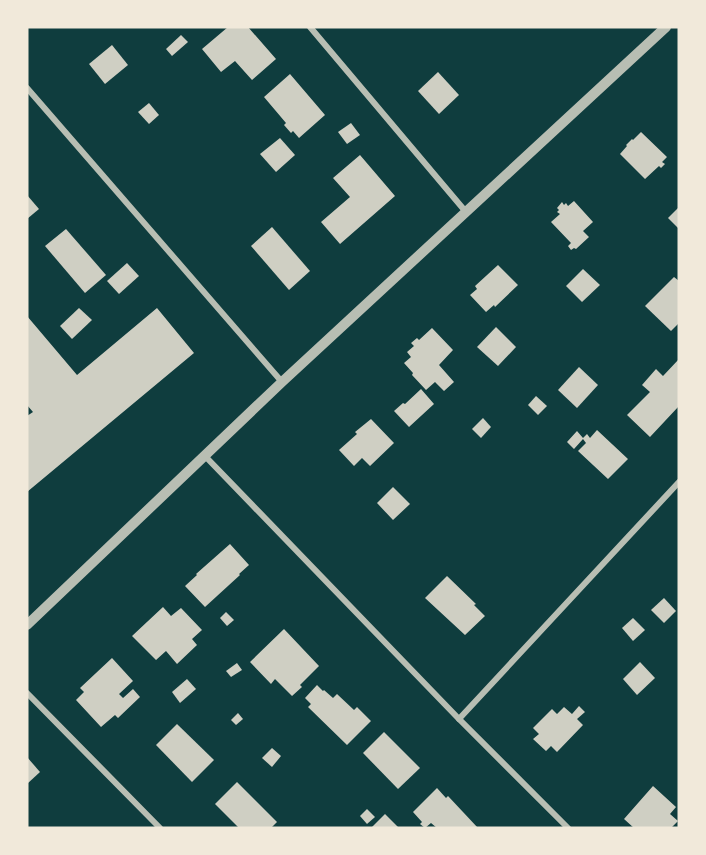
<svg xmlns="http://www.w3.org/2000/svg" width="706" height="855" font-family="'DM Sans',sans-serif">
<style>
.building{fill:#cfcfc3}
.lines{fill:none;stroke-linecap:round;stroke-linejoin:round}
.minor{stroke:#b8beb3;stroke-width:6}
.tertiary{stroke:#b8beb3;stroke-width:10}
</style>
<rect width="100%" height="100%" fill="#0f3d3e"/>
<g class="building">
<path d="M228,27h20l28,32 -24,21 -17,-19 -14,11 -19,-23z"/>
<path d="M181,35l7,7 -16,14 -6,-7z"/>
<path d="M112,45l16,20 -23,19 -16,-20z"/>
<path d="M438,72l21,23 -20,19 -21,-23z"/>
<path d="M290,74l35,41 -26,23 -6,-7 -2,2 -7,-8 2,-2 -22,-26z"/>
<path d="M149,103l10,12 -10,9 -11,-12z"/>
<path d="M351,123l9,12 -13,9 -9,-12z"/>
<path d="M641,132l26,25 -5,5 3,2 -4,4 -2,-2 -14,13 -25,-25 7,-8 -1,-1 6,-6 1,1z"/>
<path d="M280,138l15,17 -19,17 -16,-18z"/>
<path d="M360,155l35,41 -55,48 -19,-22 29,-25 -17,-19z"/>
<path d="M27,195l12,14 -12,10z"/>
<path d="M574,201l19,21 -10,9 6,6 -13,12 -2,-1 -3,2 -3,-4 3,-3 -20,-21 9,-8 -3,-2 2,-2 -2,-2 5,-6 2,3 2,-2 2,3z"/>
<path d="M679,207v22l-11,-11z"/>
<path d="M272,227l38,44 -21,19 -38,-44z"/>
<path d="M66,229l40,46 -21,18 -40,-47z"/>
<path d="M127,263l12,13 -20,18 -12,-13z"/>
<path d="M498,265l20,20 -23,22 -1,-2 -8,7 -16,-17 7,-6 -2,-3z"/>
<path d="M583,269l17,16 -18,17 -16,-16z"/>
<path d="M674,277l5,4v42l-8,8 -26,-25z"/>
<path d="M79,308l13,12 -20,19 -12,-13z"/>
<path d="M157,308l37,45 -167,139v-76l6,-4 -6,-7v-89l50,59z"/>
<path d="M496,327l20,20 -18,19 -21,-19z"/>
<path d="M432,328l21,22 -14,15 15,17 -10,9 -9,-9 -9,8 -14,-15 1,-2 -9,-10 7,-6 -4,-5 7,-6 -3,-3 6,-5 2,2z"/>
<path d="M679,359v47l-29,31 -23,-22 23,-23 -8,-7 14,-16 7,7z"/>
<path d="M579,367l19,18 -21,23 -19,-18z"/>
<path d="M421,389l13,15 -25,23 -15,-16 9,-8 2,1z"/>
<path d="M536,396l11,10 -9,9 -10,-10z"/>
<path d="M483,418l8,9 -10,11 -9,-9z"/>
<path d="M371,419l23,24 -24,23 -8,-8 -8,8 -15,-16 18,-16 -2,-2z"/>
<path d="M597,430l31,29 -20,20 -30,-28 8,-8 -3,-4 -9,10 -7,-7 10,-11 6,7 4,-4 3,4z"/>
<path d="M393,487l17,17 -17,16 -16,-17z"/>
<path d="M230,544l19,21 -10,9 1,1 -35,32 -20,-21 12,-11 -1,-1z"/>
<path d="M447,576l29,28 -2,1 11,11 -20,19 -40,-37z"/>
<path d="M664,598l12,13 -12,12 -13,-13z"/>
<path d="M163,607l8,9 10,-8 21,22 -10,9 5,6 -20,19 -11,-13 -10,9 -24,-24z"/>
<path d="M226,612l8,8 -7,6 -7,-8z"/>
<path d="M633,618l12,12 -12,11 -11,-13z"/>
<path d="M284,629l35,37 -19,19 2,2 -10,9 -17,-17 -4,5 -21,-22z"/>
<path d="M112,658l21,23 -14,13 4,4 10,-9 7,8 -22,21 -3,-3 -14,12 -25,-27 8,-8 -4,-4z"/>
<path d="M640,662l15,16 -18,17 -14,-16z"/>
<path d="M237,663l5,7 -11,7 -5,-6z"/>
<path d="M187,679l9,10 -16,14 -8,-11z"/>
<path d="M317,685l6,6 1,-1 9,8 4,-4 17,16 3,-3 14,14 -24,24 -39,-38 3,-3 -6,-6z"/>
<path d="M579,706l6,6 -8,7 6,6 -26,27 -6,-6 -5,5 -13,-12 6,-5 -6,-6 19,-19 5,5 7,-7 8,7z"/>
<path d="M238,713l5,6 -7,6 -5,-5z"/>
<path d="M177,724l37,36 -22,22 -36,-37z"/>
<path d="M384,732l36,36 -22,21 -35,-36z"/>
<path d="M272,748l9,8 -9,11 -10,-9z"/>
<path d="M27,757l13,15 -13,12z"/>
<path d="M237,782l40,40 -6,6h-32l-24,-24z"/>
<path d="M653,786l23,21 -6,7 8,7 -7,7h-37l-10,-9z"/>
<path d="M437,788l9,10 2,-2 30,32h-41l-6,-5 -6,5 -5,-4 2,-2 -9,-10z"/>
<path d="M367,809l8,8 -8,7 -7,-8z"/>
<path d="M385,814l14,14h-28z"/>
</g>
<g class="lines">
<g class="minor">
<path d="M310,27l156,185"/>
<path d="M27,88l255,294"/>
<path d="M204,455l255,264 109,109"/>
<path d="M27,693l133,135"/>
<path d="M459,719l220,-237"/>
</g>
<path class="tertiary" d="M27,625l255,-243 384,-355"/>
</g>
<rect width="706" height="855" fill="none" stroke="#f1e9da" stroke-width="57"/>
</svg>
